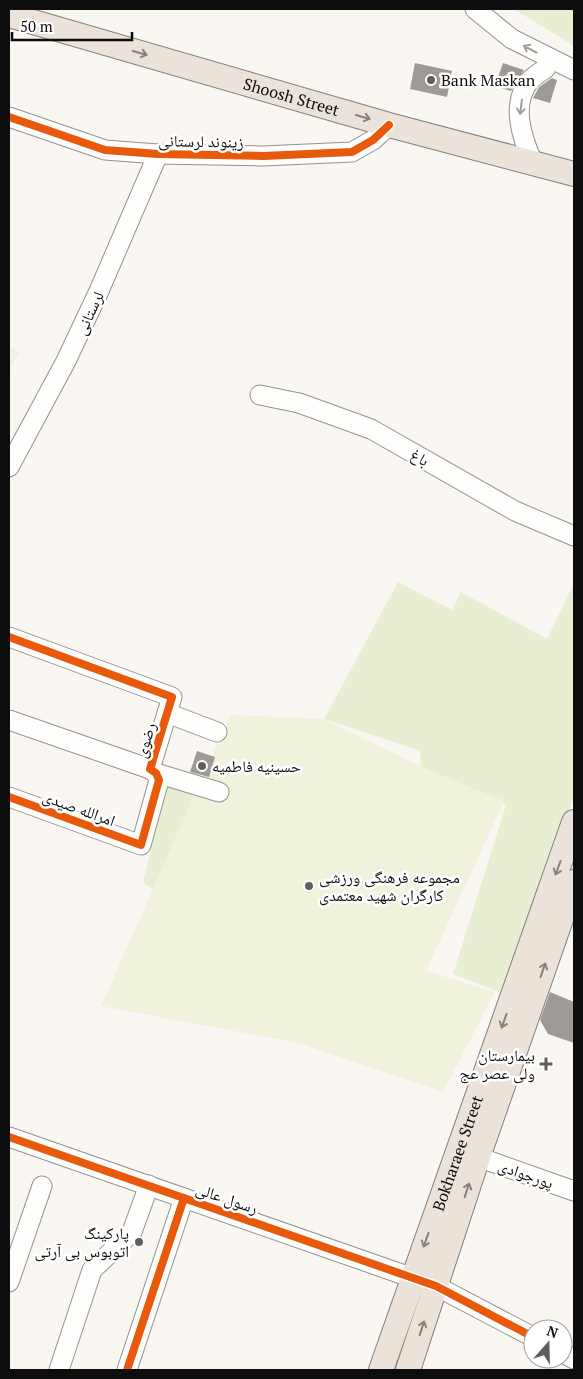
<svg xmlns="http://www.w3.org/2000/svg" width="583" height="1379" font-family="'PT Serif','Noto Naskh Arabic',serif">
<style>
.green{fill:#e8eed2}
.pitch{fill:#f1f2dc}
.building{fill:#9d9a97}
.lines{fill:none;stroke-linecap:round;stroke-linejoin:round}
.minor-casing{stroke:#949290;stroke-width:21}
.major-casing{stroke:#817f7d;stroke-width:26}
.minor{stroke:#fefefd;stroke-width:19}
.major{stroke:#ebe2d9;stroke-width:24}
.cycleway-casing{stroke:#fff;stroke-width:11}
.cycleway{stroke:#e8590c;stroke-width:8}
.oneway{stroke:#9e9e9d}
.oneway2{stroke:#87827d}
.poi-dot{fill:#605f5d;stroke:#fff;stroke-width:2}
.labels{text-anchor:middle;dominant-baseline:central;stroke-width:5;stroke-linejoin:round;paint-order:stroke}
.poi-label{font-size:16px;fill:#0d0d0d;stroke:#fff;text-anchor:start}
.street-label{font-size:16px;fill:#0d0d0d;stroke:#fff}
</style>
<rect width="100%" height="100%" fill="#faf6f1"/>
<g class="green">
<path d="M514,9h60v37z"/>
<path d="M398,582l54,28 9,-18 86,47 25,-52h2v209l-70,198 -51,-20 53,-169 -85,-38 -1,-16 -96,-32z"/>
<path d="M165,781l28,14 -9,35 -29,61 -12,-9 8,-31 -6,-2z"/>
</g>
<g class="pitch">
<path d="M9,346l10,6 -10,19z"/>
<path d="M230,715l94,4 97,48 83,34 -78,170 69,21 -52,100 -144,-49 -198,-37z"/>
</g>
<g class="building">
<path d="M415,63l37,8 -5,26 -37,-8z"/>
<path d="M503,63l21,7 -13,21 -16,-5z"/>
<path d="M552,78l5,2 -7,23 -17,-5 6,-11z"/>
<path d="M197,751l18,6 -6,20 -19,-5z"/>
<path d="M550,992l24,10v41l-26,-9 -8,-14z"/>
</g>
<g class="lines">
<defs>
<g id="minor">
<path d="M475,9l37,30 62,31"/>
<path d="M9,117l96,33 53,4 105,2 89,-4 21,-12 16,-15"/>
<path d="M533,163c-11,-25 -23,-59 -3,-83 5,-5 11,-8 16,-12"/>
<path d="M260,395l39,8 72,26 144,82 59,25"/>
<path d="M9,467l57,-106 33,-70 59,-137"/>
<path d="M9,637l163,60 -22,72 6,4 3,7 -18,65 -132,-48"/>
<path d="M167,713l50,19"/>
<path d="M9,720l141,49"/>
<path d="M156,773l63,19"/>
<path d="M9,1137l427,149 97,51"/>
<path d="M478,1157l96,34"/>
<path d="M9,1282l33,-96"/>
<path d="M563,1353l11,6"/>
<path d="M59,1370l33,-100 40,-38 17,-47"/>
<path d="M127,1370l57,-172"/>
</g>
<g id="major">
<path id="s1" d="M9,15l380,110 185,49"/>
<path id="s2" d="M381,1370l193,-548"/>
<path d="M408,1370l70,-213 96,-275"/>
</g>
</defs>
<use href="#minor" class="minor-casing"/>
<use href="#major" class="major-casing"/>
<use href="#minor" class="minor"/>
<use href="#major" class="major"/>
<defs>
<g id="cycleway">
<path d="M9,117l96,33 53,4 105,2 89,-4 21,-12 16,-15"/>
<path d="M9,637l163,60 -22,72 6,4 3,7 -18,65 -132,-48"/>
<path d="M9,1137l427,149 97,51"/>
<path d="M127,1370l57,-172"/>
</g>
</defs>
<use href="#cycleway" class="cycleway-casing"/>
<use href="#cycleway" class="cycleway"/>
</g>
<defs><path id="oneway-shaft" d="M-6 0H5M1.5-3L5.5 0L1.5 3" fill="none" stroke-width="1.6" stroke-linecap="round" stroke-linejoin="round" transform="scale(1.25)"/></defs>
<g class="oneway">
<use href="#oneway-shaft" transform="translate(530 49) rotate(-152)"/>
<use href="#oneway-shaft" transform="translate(521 107) rotate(97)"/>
</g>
<g class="oneway2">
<use href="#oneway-shaft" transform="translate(140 53) rotate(16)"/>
<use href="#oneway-shaft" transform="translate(363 117) rotate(16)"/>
<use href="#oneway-shaft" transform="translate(558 868) rotate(110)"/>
<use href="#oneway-shaft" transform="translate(543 970) rotate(-71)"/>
<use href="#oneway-shaft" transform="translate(504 1021) rotate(110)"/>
<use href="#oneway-shaft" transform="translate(467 1190) rotate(-72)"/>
<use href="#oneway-shaft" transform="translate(426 1240) rotate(110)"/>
<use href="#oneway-shaft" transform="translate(422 1328) rotate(-72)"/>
</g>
<g class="poi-dot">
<circle cx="431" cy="80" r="5"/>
<circle cx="202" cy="766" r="5"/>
<circle cx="309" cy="886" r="5"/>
<path d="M543.5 1056.5h5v5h5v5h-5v5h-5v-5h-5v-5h5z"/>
<circle cx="139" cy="1242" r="5"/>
</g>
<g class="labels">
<g class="poi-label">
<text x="441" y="80">Bank Maskan</text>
<text x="212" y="766">حسینیه فاطمیه</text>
<text x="319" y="877">مجموعه فرهنگی ورزشی<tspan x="319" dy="18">کارگران شهید معتمدی</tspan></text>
<text x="535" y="1055" text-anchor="end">بیمارستان<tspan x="535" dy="18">ولی عصر عج</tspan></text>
<text x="129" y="1233" text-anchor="end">پارکینگ<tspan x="129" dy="18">اتوبوس بی آرتی</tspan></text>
</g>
<g class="street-label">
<text stroke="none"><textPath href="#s1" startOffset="294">Shoosh Street</textPath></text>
<text transform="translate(201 141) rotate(1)">زینوند لرستانی</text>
<text transform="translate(89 313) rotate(-65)">لرستانی</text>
<text transform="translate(420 457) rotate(31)">باغ</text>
<text transform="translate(145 740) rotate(-73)">رضوی</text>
<text transform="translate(79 808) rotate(20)">امرالله صیدی</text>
<text stroke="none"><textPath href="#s2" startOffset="230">Bokharaee Street</textPath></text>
<text transform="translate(526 1174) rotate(19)">پورجوادی</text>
<text transform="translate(227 1198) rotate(19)">رسول عالی</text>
</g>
</g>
<rect width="583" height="1379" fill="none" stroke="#0d0d0d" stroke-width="20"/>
<g transform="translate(548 1344) rotate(20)"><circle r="24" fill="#ffffff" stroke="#9e9e9e"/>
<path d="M0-4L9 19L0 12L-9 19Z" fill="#605f5d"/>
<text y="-8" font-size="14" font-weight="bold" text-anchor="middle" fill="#0d0d0d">N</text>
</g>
<path d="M12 32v8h120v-8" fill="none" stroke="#0d0d0d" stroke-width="2.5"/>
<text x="20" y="32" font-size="15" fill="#0d0d0d" stroke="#ffffff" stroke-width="4" paint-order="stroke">50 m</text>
</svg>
